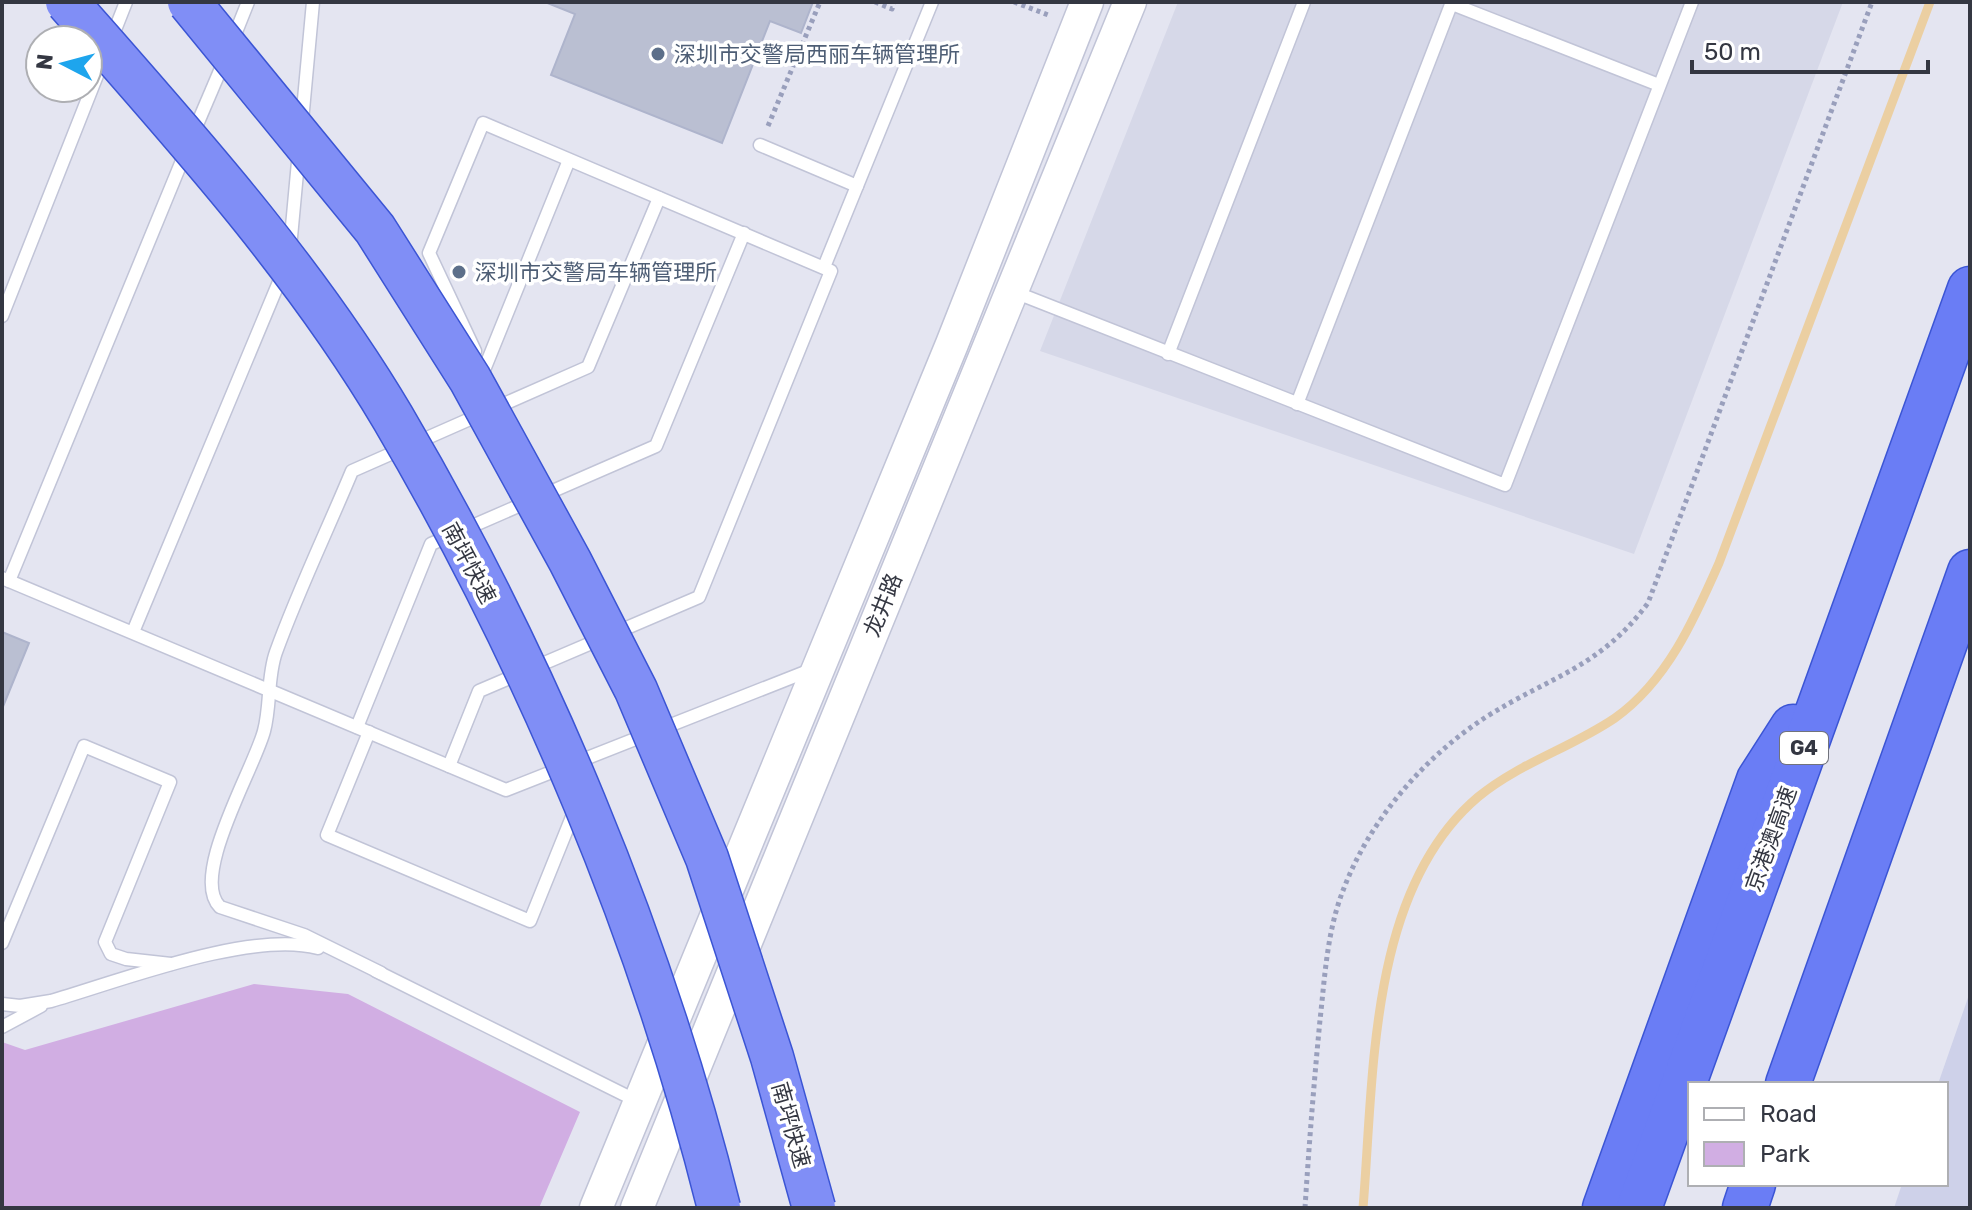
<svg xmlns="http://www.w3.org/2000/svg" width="1972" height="1210" font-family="Rubik,'Noto Sans SC',sans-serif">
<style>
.residential{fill:#d6d8e8}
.education{fill:#ced1e9}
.green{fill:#d1aee3}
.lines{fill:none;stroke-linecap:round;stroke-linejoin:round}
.stream{stroke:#ebcfa2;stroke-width:9}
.building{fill:#babfd2;stroke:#aeb4cc;stroke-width:2}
.service-casing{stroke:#c1c4d7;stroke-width:15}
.tertiary-casing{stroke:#c1c4d7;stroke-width:35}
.motorway-casing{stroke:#3b55d4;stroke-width:47}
.path{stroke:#999fbc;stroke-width:5;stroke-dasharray:4 4;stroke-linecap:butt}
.service{stroke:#fff;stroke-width:12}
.tertiary{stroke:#fff;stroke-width:32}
.motorway{stroke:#6a7df5;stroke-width:44}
.trunk-bridge-casing{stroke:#3b55d4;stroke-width:45;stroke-linecap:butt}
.trunk-bridge{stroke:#808ef6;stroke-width:42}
.service-dot{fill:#5c6f8a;stroke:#fff;stroke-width:3}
.labels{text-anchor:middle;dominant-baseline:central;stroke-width:7;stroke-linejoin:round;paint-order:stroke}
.shield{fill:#fff;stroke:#71737b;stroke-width:2}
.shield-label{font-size:20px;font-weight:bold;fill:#343742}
.service-label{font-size:22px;fill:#4e5e75;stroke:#fff;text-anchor:start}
.street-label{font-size:22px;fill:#343742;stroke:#fff}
</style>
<rect width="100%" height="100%" fill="#e4e5f1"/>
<path class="residential" d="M1178,2h665l-209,552 -594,-203z"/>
<path class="education" d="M1970,992v216h-76l8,-24h44v-100h-8z"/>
<path class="green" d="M254,984l94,10 232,118 -41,96h-537v-166l23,8z"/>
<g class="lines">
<path class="stream" d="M1363,1208c11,-131 5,-318 115,-411 41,-34 93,-49 137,-79 52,-37 79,-98 104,-155l211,-561"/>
</g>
<g class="building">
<path d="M545,2h268l-12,31 -31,-12 -48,122 -171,-68 24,-61z"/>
<path d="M2,632l27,11 -27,66z"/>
</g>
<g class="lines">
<defs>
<g id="service">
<path d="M1452,4l207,81"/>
<path d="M232,42l16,-40"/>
<path d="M302,121l11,-119"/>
<path d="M193,134l32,-75"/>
<path d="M760,145l97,41"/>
<path d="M290,248l9,-97"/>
<path d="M824,267l108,-265"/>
<path d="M1012,291l493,194 187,-483"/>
<path d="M2,316l124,-314"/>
<path d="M1168,354l136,-352"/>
<path d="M484,370l85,-210"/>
<path d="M1297,404l155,-402"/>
<path d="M2,578l504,212 307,-121"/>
<path d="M9,581l177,-430"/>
<path d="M133,632l151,-362"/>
<path d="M357,727l74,-183 225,-98 88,-213"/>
<path d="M369,732l-42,103 203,86 46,-114"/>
<path d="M449,766l30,-75 220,-94 132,-326 -348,-148 -54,130 46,98"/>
<path d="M2,943l82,-197 86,36 -65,160 6,12 15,5 45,5"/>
<path d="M376,971l263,131"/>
<path d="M381,973l-77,-38 -84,-28c-31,-30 34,-138 44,-176 7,-26 3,-54 12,-79 22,-61 51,-121 76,-181l236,-104 71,-169"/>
<path d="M2,1004l18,2 31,-5c69,-20 200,-71 267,-53"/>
<path d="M2,1027l39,-21"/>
</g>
<g id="tertiary">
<path d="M596,1208l356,-864 135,-342"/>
<path d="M637,1208l493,-1206"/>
</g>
<g id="motorway">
<path d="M1788,1084l182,-512"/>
<path d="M1605,1208l154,-428 34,-53"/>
<path d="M1639,1208l331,-919"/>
<path d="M1745,1208l8,-24"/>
</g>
</defs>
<use href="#service" class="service-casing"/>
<use href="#tertiary" class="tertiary-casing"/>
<use href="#motorway" class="motorway-casing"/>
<g class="path">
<path d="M875,2l17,7 2,-7"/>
<path d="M1014,2l37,14"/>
<path d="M768,126l52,-124"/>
<path d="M1305,1208c4,-63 9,-126 15,-188 5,-44 7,-90 24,-132 26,-68 80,-131 142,-171 63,-40 114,-49 162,-114l224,-601"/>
</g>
<use href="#service" class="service"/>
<use href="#tertiary" class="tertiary"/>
<use href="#motorway" class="motorway"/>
<defs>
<g id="trunk-bridge">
<path d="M67,2c116,132 236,264 326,416 143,243 258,517 326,790"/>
<path d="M189,2l186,227 95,150 100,182 66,129 71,168 65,199 42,151"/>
</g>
</defs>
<use href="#trunk-bridge" class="trunk-bridge-casing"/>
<use href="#trunk-bridge" class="trunk-bridge"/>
</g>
<g class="service-dot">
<circle cx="658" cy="54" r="8"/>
<circle cx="459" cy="272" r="8"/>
</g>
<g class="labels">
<rect class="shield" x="1780" y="732" width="48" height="32" rx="6"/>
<g class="shield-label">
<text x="1804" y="748">G4</text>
</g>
<g class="service-label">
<text x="674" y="54">深圳市交警局西丽车辆管理所</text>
<text x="475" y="272">深圳市交警局车辆管理所</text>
</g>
<g class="street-label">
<text transform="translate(469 563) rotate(62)">南坪快速</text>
<text transform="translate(883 605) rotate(-68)">龙井路</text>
<text transform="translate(1771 839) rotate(-70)">京港澳高速</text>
<text transform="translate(791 1125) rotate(74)">南坪快速</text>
</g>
</g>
<rect width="1972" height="1210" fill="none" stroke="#343742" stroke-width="8"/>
<rect x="1688" y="1082" width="260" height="104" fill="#ffffff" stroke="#aeafb3" stroke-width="2"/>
<rect x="1704" y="1108" width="40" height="12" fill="#ffffff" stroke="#aeafb3" stroke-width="2"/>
<text x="1760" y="1122" font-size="24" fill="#343742">Road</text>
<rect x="1704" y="1142" width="40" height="24" fill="#d1aee3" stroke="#aeafb3" stroke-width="2"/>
<text x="1760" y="1162" font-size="24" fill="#343742">Park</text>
<g transform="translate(64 64) rotate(276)"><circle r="38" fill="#ffffff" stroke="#aeafb3" stroke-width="2"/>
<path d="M0-6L14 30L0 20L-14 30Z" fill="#1ea5ed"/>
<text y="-12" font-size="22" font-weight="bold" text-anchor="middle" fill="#343742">N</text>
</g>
<path d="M1692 60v12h236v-12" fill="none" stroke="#343742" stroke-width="4"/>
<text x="1704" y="60" font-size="24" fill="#343742" stroke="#ffffff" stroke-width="6" paint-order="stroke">50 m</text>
</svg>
